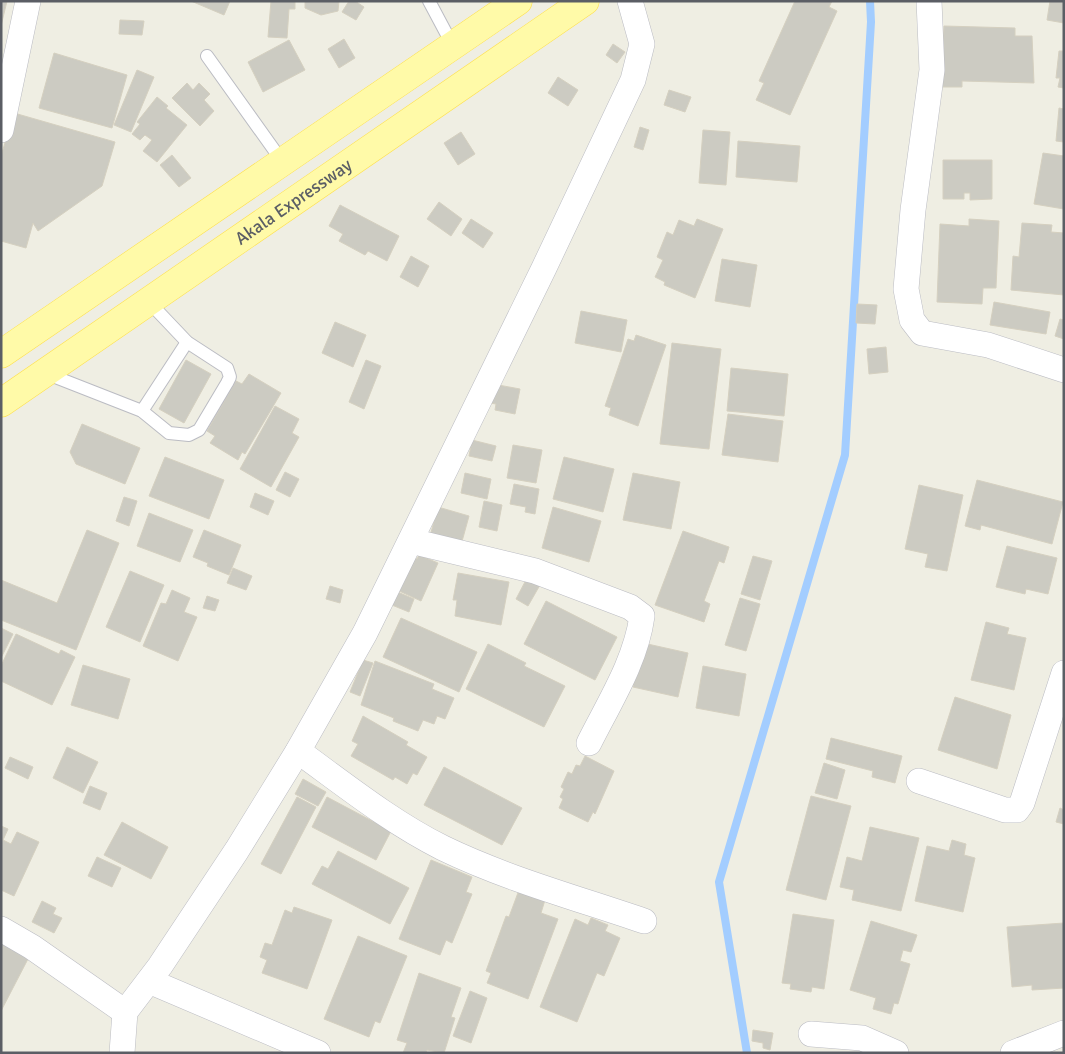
<svg xmlns="http://www.w3.org/2000/svg" width="1065" height="1054" font-family="Signika,sans-serif">
<style>
.lines{fill:none;stroke-linecap:round;stroke-linejoin:round}
.stream{stroke:#a3cdff;stroke-width:8}
.building{fill:#cccbc2;stroke:#d5d0c0}
.service-casing{stroke:#bbbcc3;stroke-width:14}
.minor-casing{stroke:#bbbcc3;stroke-width:26}
.primary-casing{stroke:#ffe04c;stroke-width:29}
.service{stroke:#fff;stroke-width:12}
.minor{stroke:#fff;stroke-width:25}
.primary{stroke:#fffaa8;stroke-width:28}
.labels{text-anchor:middle;dominant-baseline:central;stroke-width:4.5;stroke-linejoin:round;paint-order:stroke}
.street-label{font-size:18px;fill:#5b5e65;stroke:#fff}
</style>
<rect width="100%" height="100%" fill="#efeee3"/>
<g class="lines">
<path class="stream" d="M747,1053l-28,-171 126,-427 26,-433 -1,-21"/>
</g>
<g class="building">
<path d="M1,1h6l-6,25z"/>
<path d="M191,1h39l-6,14z"/>
<path d="M271,1h24v8h-6l-2,29 -19,-1z"/>
<path d="M305,1h34l-1,10 -17,4 -16,-7z"/>
<path d="M349,1h6l9,6 -8,13 -14,-8z"/>
<path d="M795,1h37l-3,6 8,4 -47,104 -34,-15 8,-17 -5,-2z"/>
<path d="M1050,1h14v22l-17,-3z"/>
<path d="M120,20l24,1 -2,14 -23,-1z"/>
<path d="M944,26l71,2v8h17l2,47 -72,-2v6h-20z"/>
<path d="M344,39l11,19 -16,10 -11,-19z"/>
<path d="M289,40l16,30 -42,22 -15,-30z"/>
<path d="M613,44l12,8 -8,11 -11,-8z"/>
<path d="M1059,51h5v37l-6,-1 2,-9h-4z"/>
<path d="M54,53l73,22 -15,53 -73,-20z"/>
<path d="M137,70l17,7 -23,55 -17,-7z"/>
<path d="M558,77l20,13 -10,16 -20,-13z"/>
<path d="M187,83l6,7 6,-7 11,11 -6,6 10,11 -14,15 -28,-28z"/>
<path d="M669,90l22,7 -6,15 -21,-7z"/>
<path d="M157,97l11,9 -2,2 21,17 -30,37 -14,-11 9,-11 -7,-5 -5,5 -8,-6 8,-10 -3,-2z"/>
<path d="M1059,108l5,1v33l-8,-1z"/>
<path d="M14,113l101,29 -13,44 -64,45 -5,-8 -7,25 -25,-7v-85z"/>
<path d="M640,127l9,3 -6,20 -9,-3z"/>
<path d="M703,130l27,2 -4,53 -27,-2z"/>
<path d="M461,132l14,22 -17,11 -14,-22z"/>
<path d="M738,141l62,5 -3,36 -61,-5z"/>
<path d="M1043,153l21,3v53l-30,-5z"/>
<path d="M172,155l19,23 -12,9 -19,-22z"/>
<path d="M943,160h49v39l-22,1v-7h-6v6h-21z"/>
<path d="M439,202l23,17 -11,17 -24,-17z"/>
<path d="M340,205l59,31 -12,25 -19,-10 -3,4 -26,-14 4,-7 -14,-8z"/>
<path d="M471,219l22,14 -10,15 -21,-15z"/>
<path d="M697,219l26,10 -28,69 -31,-13 1,-3 -10,-5 8,-17 -6,-3 10,-25 6,3 6,-15 15,6z"/>
<path d="M969,219l30,2 -3,67h-13l-1,16 -45,-2 3,-78 29,2z"/>
<path d="M1022,223l30,2 -1,7 13,1v62l-53,-5 2,-34 6,1z"/>
<path d="M411,256l18,10 -11,21 -18,-10z"/>
<path d="M722,259l35,6 -7,42 -35,-6z"/>
<path d="M994,302l56,10 -4,22 -56,-9z"/>
<path d="M857,304l20,1 -2,19 -19,-1z"/>
<path d="M581,311l46,9 -6,32 -46,-9z"/>
<path d="M1060,319l4,1v19l-9,-3z"/>
<path d="M335,322l31,13 -13,32 -31,-14z"/>
<path d="M636,335l30,10 -28,81 -29,-11 2,-7 -6,-2 23,-67 6,2z"/>
<path d="M672,343l49,6 -12,100 -49,-5z"/>
<path d="M886,347l2,25 -19,2 -2,-25z"/>
<path d="M186,360l25,14 -27,49 -25,-14z"/>
<path d="M366,360l15,6 -17,43 -15,-7z"/>
<path d="M731,368l57,6 -4,42 -57,-5z"/>
<path d="M249,374l32,19 -36,61 -3,-2 -4,8 -28,-17 5,-7 -8,-5 29,-50 6,3z"/>
<path d="M493,384l27,5 -5,25 -20,-4 1,-6 -6,-1z"/>
<path d="M275,406l24,13 -7,14 7,4 -28,50 -31,-18z"/>
<path d="M728,414l55,7 -5,41 -56,-7z"/>
<path d="M82,424l58,24 -15,36 -49,-20 -6,-12z"/>
<path d="M472,440l24,6 -4,15 -23,-5z"/>
<path d="M513,445l29,5 -6,33 -29,-5z"/>
<path d="M165,457l59,23 -15,39 -60,-23z"/>
<path d="M564,457l50,12 -11,43 -50,-13z"/>
<path d="M285,472l14,7 -9,18 -14,-7z"/>
<path d="M465,473l26,6 -4,20 -26,-6z"/>
<path d="M633,473l47,9 -9,47 -48,-9z"/>
<path d="M977,480l86,22 -11,42 -71,-19 -1,5 -15,-4z"/>
<path d="M514,484l25,5 -4,25 -10,-2 1,-5 -16,-3z"/>
<path d="M919,485l44,10 -16,76 -22,-4 3,-13 -23,-5z"/>
<path d="M255,493l19,8 -6,14 -18,-8z"/>
<path d="M124,497l13,4 -8,25 -13,-5z"/>
<path d="M484,501l18,4 -5,26 -18,-4z"/>
<path d="M438,507l31,9 -8,29 -31,-9z"/>
<path d="M553,507l48,14 -12,41 -47,-14z"/>
<path d="M149,513l44,17 -13,32 -43,-16z"/>
<path d="M87,530l32,13 -43,107 -75,-30v-40l56,23z"/>
<path d="M204,530l37,15 -12,30 -22,-9 1,-3 -15,-6z"/>
<path d="M683,531l46,16 -5,16 -5,-2 -15,40 6,3 -6,18 -49,-17z"/>
<path d="M1007,546l50,12 -9,36 -22,-5 -1,5 -29,-7z"/>
<path d="M419,555l19,8 -17,38 -24,-11 15,-33 5,2z"/>
<path d="M753,556l19,5 -12,39 -19,-6z"/>
<path d="M233,568l19,8 -6,14 -19,-7z"/>
<path d="M130,571l34,14 -24,57 -34,-15z"/>
<path d="M458,573l51,9 -8,43 -46,-9 2,-16h-4z"/>
<path d="M527,578l13,7 -12,21 -12,-7z"/>
<path d="M330,586l13,4 -3,13 -14,-4z"/>
<path d="M172,590l18,8 -6,14 13,5 -19,44 -35,-15 18,-43 5,1z"/>
<path d="M393,590l21,9 -5,13 -22,-9z"/>
<path d="M207,596l12,4 -4,11 -12,-3z"/>
<path d="M740,598l20,6 -14,47 -21,-6z"/>
<path d="M546,601l71,36 -22,43 -71,-36z"/>
<path d="M401,618l76,34 -18,40 -76,-35z"/>
<path d="M986,622l23,6 -2,6 19,4 -12,52 -43,-10z"/>
<path d="M1,628l12,6 -12,24z"/>
<path d="M16,634l43,20 2,-4 14,7 -23,48 -51,-24v-15z"/>
<path d="M643,643l45,10 -10,44 -45,-10z"/>
<path d="M488,644l38,19 -2,3 41,20 -21,41 -78,-38z"/>
<path d="M363,660l10,3 -13,33 -10,-4z"/>
<path d="M375,661l59,23 -2,5 22,9 -9,21 -8,-3 -3,8 -11,-4 -5,11 -25,-10 1,-3 -33,-13z"/>
<path d="M83,665l47,14 -12,40 -47,-14z"/>
<path d="M703,666l43,8 -7,42 -43,-8z"/>
<path d="M955,697l56,18 -14,54 -59,-19z"/>
<path d="M363,716l45,26 -2,3 21,12 -10,18 -4,-2 -6,11 -12,-7 -2,3 -42,-24 7,-12 -6,-3z"/>
<path d="M831,738l71,18 -7,27 -23,-6 1,-6 -47,-12z"/>
<path d="M67,747l31,15 -15,31 -30,-15z"/>
<path d="M585,756l29,15 -19,43 -2,-2 -5,10 -29,-14 4,-9 -3,-2 4,-8 -3,-2 7,-15 4,2 4,-9 4,1z"/>
<path d="M10,757l23,10 -5,12 -23,-11z"/>
<path d="M824,763l21,7 -8,29 -22,-6z"/>
<path d="M444,767l78,41 -20,37 -78,-40z"/>
<path d="M303,779l23,13 -8,14 -23,-12z"/>
<path d="M90,786l17,7 -7,17 -17,-7z"/>
<path d="M811,796l40,10 -25,94 -40,-10z"/>
<path d="M297,797l19,10 -35,67 -20,-10z"/>
<path d="M327,797l64,34 -15,29 -64,-33z"/>
<path d="M1060,808l4,2v14l-8,-2z"/>
<path d="M122,822l46,25 -17,32 -47,-24z"/>
<path d="M1,826l7,3 -5,11 8,4 6,-12 22,10 -25,54 -13,-6z"/>
<path d="M870,827l49,11 -18,73 -49,-11 2,-10 -14,-3 7,-30 15,4z"/>
<path d="M952,840l14,4 -2,11 11,3 -12,54 -48,-11 12,-55 22,5z"/>
<path d="M338,851l71,37 -19,36 -78,-40 10,-18 6,3z"/>
<path d="M97,857l24,11 -9,19 -24,-11z"/>
<path d="M431,860l41,17 -6,15 6,2 -20,49 -6,-3 -6,15 -41,-16z"/>
<path d="M519,890l26,10 -4,13 17,6 -30,80 -41,-16 4,-10 -5,-2 20,-55 3,1z"/>
<path d="M42,901l14,7 -3,6 9,4 -8,15 -22,-11z"/>
<path d="M294,907l38,13 -25,69 -45,-16 5,-13 -7,-3 5,-14 7,2 13,-35 7,3z"/>
<path d="M793,914l41,6 -10,69 -12,-2 -1,5 -21,-3 1,-5 -9,-1z"/>
<path d="M591,918l17,7 -3,6 15,7 -16,38 -7,-3 -20,49 -37,-15 35,-88 13,6z"/>
<path d="M871,921l46,14 -6,17 -8,-2 -3,11 10,3 -12,40 -4,-1 -3,11 -18,-5 3,-11 -26,-8z"/>
<path d="M1064,923v65l-32,2v-5l-20,2 -5,-60z"/>
<path d="M358,936l49,20 -27,67 -5,-2 -6,16 -45,-18z"/>
<path d="M1,943l28,14 -28,54z"/>
<path d="M419,973l42,15 -10,29 4,1 -11,35 -17,-3 -1,3h-23l4,-10 -10,-3z"/>
<path d="M470,991l17,7 -16,45 -18,-7z"/>
<path d="M753,1030l20,3 -3,17 -7,-2v-5l-11,-2z"/>
</g>
<g class="lines">
<defs>
<g id="service">
<path d="M429,1l24,45"/>
<path d="M207,56l75,105"/>
<path d="M45,373l97,38 27,22 20,2 10,-5 28,-47 3,-6 -3,-9 -40,-26 -38,-40"/>
<path d="M142,411l45,-69"/>
</g>
<g id="minor">
<path d="M929,1l3,69 -19,140 -7,79 6,31 10,13 66,12 76,25"/>
<path d="M1,130l27,-129"/>
<path d="M411,541l124,30 95,36 12,9c-6,45 -33,87 -53,127"/>
<path d="M298,751c47,34 93,71 145,97 64,31 134,50 201,73"/>
<path d="M919,781l86,29h12l5,-7 42,-130"/>
<path d="M1,929l31,18 93,65"/>
<path d="M149,981l169,72"/>
<path d="M811,1034l51,4 34,15"/>
<path d="M122,1053l3,-41 35,-46 77,-116 61,-99 67,-118 179,-365 89,-188 9,-36 -12,-43"/>
<path d="M1013,1053l51,-20"/>
</g>
<g id="primary">
<path d="M1,354l517,-353"/>
<path id="s1" d="M1,403l584,-402"/>
</g>
</defs>
<use href="#service" class="service-casing"/>
<use href="#minor" class="minor-casing"/>
<use href="#primary" class="primary-casing"/>
<use href="#service" class="service"/>
<use href="#minor" class="minor"/>
<use href="#primary" class="primary"/>
</g>
<g class="labels">
<g class="street-label">
<text stroke="none"><textPath href="#s1" startOffset="355">Akala Expressway</textPath></text>
</g>
</g>
<rect width="1065" height="1054" fill="none" stroke="#5b5e65" stroke-width="5"/>
</svg>
